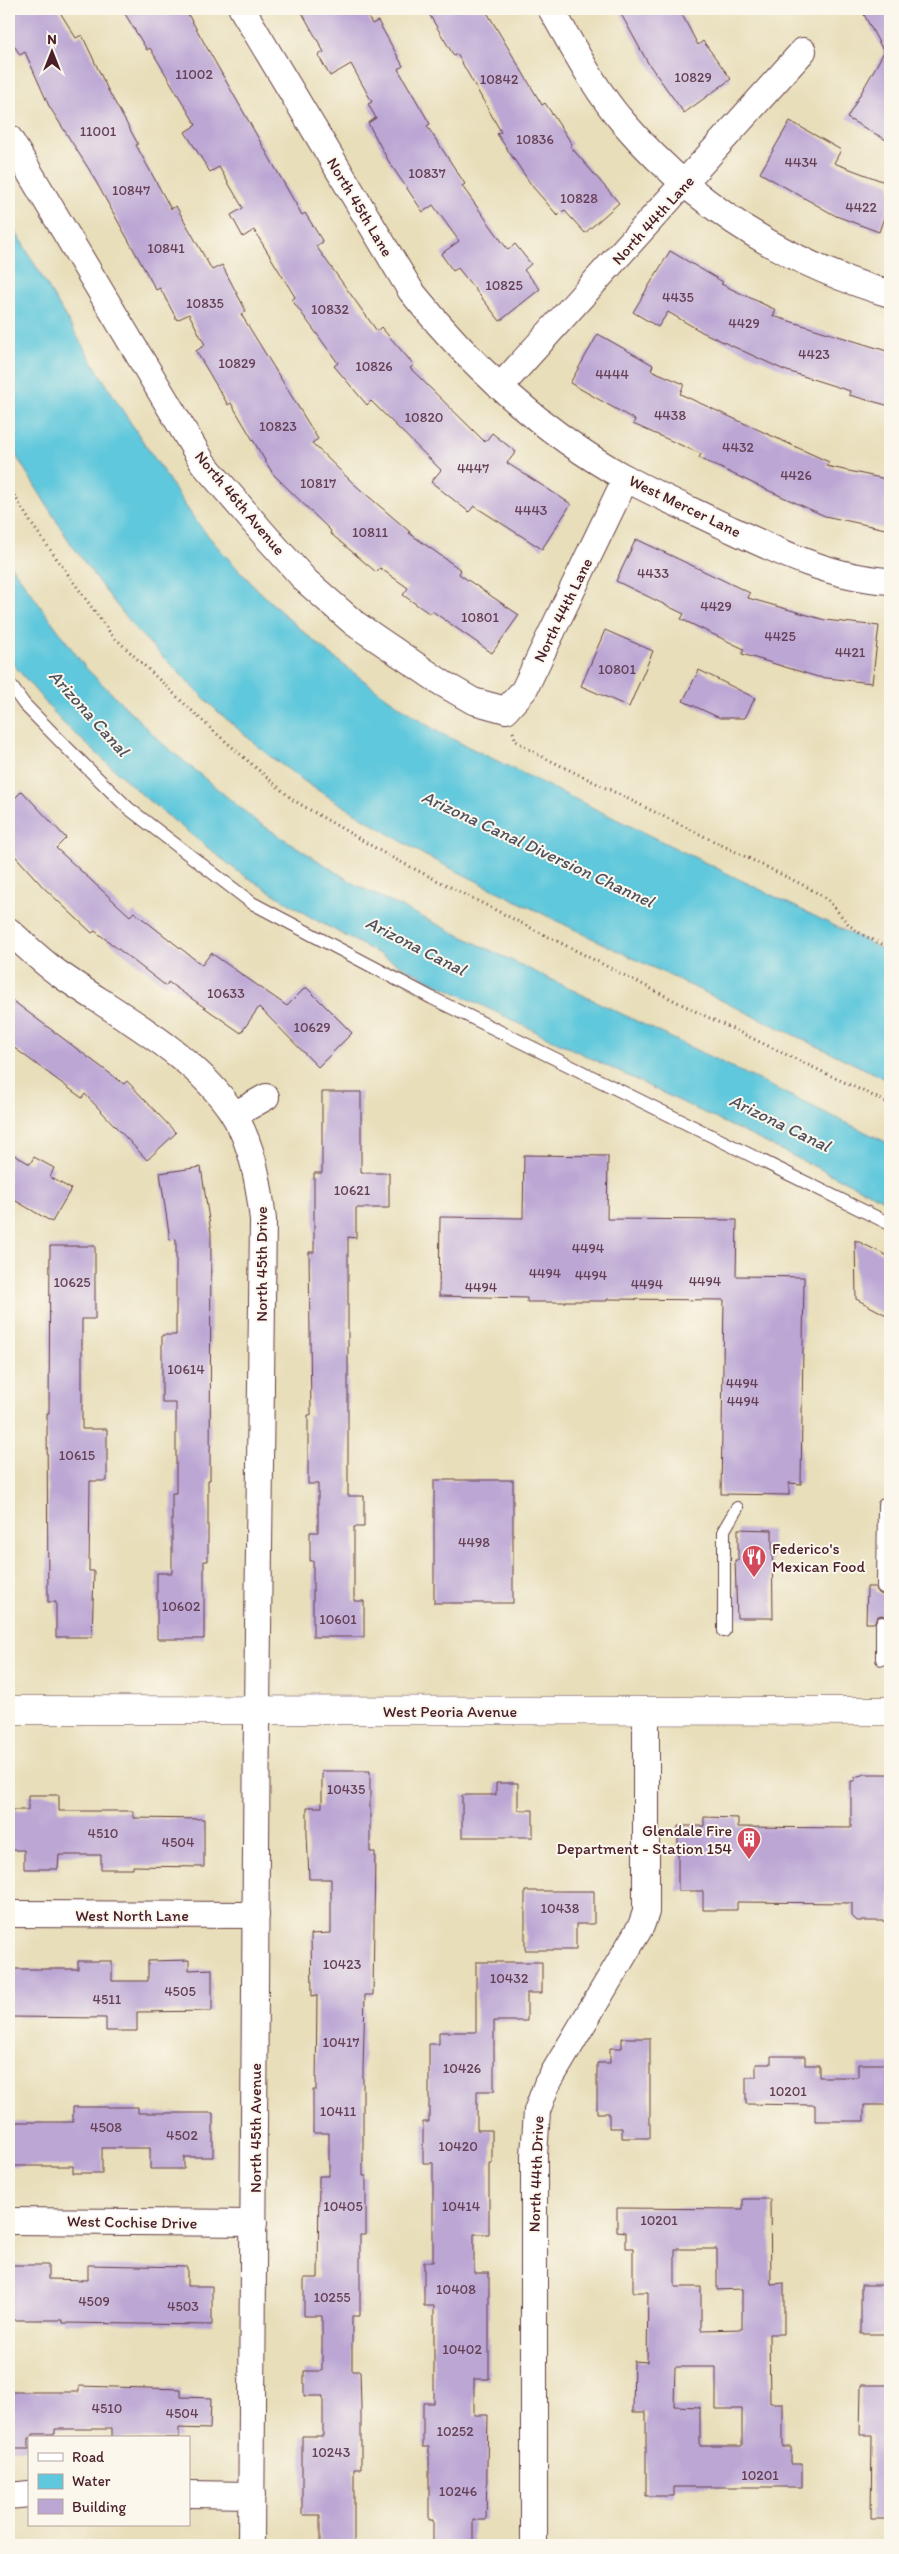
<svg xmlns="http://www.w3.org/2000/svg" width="899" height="2554" font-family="Itim,sans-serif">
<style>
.water{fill:#60c8dc;stroke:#557484}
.building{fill:#bba6d4;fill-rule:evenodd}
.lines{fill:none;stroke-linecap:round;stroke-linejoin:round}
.service-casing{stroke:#623c40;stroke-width:14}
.minor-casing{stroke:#623c40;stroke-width:28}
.secondary-casing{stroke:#623c40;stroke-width:29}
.path{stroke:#623c40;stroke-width:3;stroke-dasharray:1 4;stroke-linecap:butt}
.service{stroke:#fff;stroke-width:12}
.minor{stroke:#fff;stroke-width:26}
.secondary{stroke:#fff;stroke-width:28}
.labels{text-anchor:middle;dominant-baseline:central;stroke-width:4;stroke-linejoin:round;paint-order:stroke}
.number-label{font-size:14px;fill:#664155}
.street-label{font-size:16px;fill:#4a1f2b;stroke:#fbf7ec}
.poi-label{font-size:16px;fill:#4a1f2b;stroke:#fbf7ec;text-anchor:start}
.water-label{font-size:18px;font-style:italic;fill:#515260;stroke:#fbf7ec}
</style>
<rect width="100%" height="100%" fill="#fbf7ec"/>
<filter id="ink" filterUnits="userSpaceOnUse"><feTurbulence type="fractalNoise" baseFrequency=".02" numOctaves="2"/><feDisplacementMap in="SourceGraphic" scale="10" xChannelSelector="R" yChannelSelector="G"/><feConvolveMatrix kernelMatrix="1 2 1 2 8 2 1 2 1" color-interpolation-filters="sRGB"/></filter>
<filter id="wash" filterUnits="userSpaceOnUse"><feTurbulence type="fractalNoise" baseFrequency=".0096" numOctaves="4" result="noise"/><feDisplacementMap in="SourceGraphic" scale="20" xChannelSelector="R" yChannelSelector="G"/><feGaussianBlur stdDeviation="1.12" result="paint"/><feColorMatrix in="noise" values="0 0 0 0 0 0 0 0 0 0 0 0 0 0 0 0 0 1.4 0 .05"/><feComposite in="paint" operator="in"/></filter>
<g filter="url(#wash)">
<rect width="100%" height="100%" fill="#e8deba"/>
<g class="water">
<path d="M9,220c49,84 97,169 152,248 14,21 27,44 43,63 66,79 147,145 234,201l452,221v128l-276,-132 -190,-94 -113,-69 -44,-32 -51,-44 -79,-79 -34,-43 -34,-47 -60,-97z"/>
<path d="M9,563l76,104 77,76 94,78 102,65 532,258v59l-475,-230 -103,-55 -76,-48 -88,-70 -87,-79 -52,-62z"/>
</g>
<g id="blocks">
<g class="building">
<path d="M9,9h49l18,29 6,-3 26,55 30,54 -2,1 35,64 5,-3 36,64 10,-5 24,46 -5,3 77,125 -6,4 42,41 56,48 -1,1 52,37 -2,4 60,41 -27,38 -60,-42 -2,3 -27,-19 5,-7 -28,-20 -4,4 -46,-39 1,-2 -58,-57 -42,-71 -3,2 -32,-54 9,-6 -16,-31 -12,6 -17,-32 -4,2 -66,-119 -41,-65 -24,-54 -5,3 -11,-18z"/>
<path d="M122,9h63l117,206 3,-2 18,29 -7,4 61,85 4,-4 33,38 -4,3 75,74 7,-9 24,19 -9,11 64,41 -29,45 -68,-43 -5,6 -38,-30 10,-12 -70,-69 -4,4 -33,-39 4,-3 -46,-63 3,-3 -41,-67 -11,7 -12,-22 12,-7 -24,-41 -9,5 -25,-40 11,-7 -46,-77 -3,2z"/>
<path d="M300,9h64l8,15 6,-3 25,45 -5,3 32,55 -3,2 38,58 -3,2 46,64 7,-6 16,20 -7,6 16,19 -40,32 -42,-53 -5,3 -12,-17 18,-13 -26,-36 -10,7 -34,-50 -21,-39 8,-5 -8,-14 4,-2 -21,-38 -21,12 -12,-21 6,-3z"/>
<path d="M426,9h59l57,96 3,-2 27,41 -2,2 49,57 -34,30 -21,-23 -6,6 -26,-30 -35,-52 4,-2 -44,-78 -3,2z"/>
<path d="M631,9h48l19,36 5,-4 28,38 -47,34 -36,-50 -27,-49z"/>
<path d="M861,9h29v133l-43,-24 37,-66z"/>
<path d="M790,121l51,29 -7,13 56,21v16l-11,32 -43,-16 -76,-43z"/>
<path d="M670,251l53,31 -2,2 55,26 -3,6 117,36v54l-41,-11 1,-4 -66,-21 -82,-38 -34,-20 -10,15 -25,-15z"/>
<path d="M598,334l55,31 -2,5 33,14 -4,10 149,68 -3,4 64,14v50l-65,-14 -62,-28 -64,-30 2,-4 -68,-30 2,-4 -65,-37z"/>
<path d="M636,539l114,54 -2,5 77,22 54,6 -7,57 -54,-6 -76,-23 2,-5 -63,-30 3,-5 -68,-33z"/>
<path d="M605,630l48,21 -24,56 -48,-21z"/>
<path d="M699,670l56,28 -10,20h-25l-37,-17z"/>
<path d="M22,791l44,47 -10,10 74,68 4,-4 68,53 9,-12 76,53 19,-19 46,46 -34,34 -59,-60 -18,26 -73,-51 -2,4 -71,-55 -3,2 -49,-46 -34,-38v-45z"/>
<path d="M9,998l115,86 3,-3 49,52 -29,27 -62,-66 -3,4 -73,-54z"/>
<path d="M322,1092h39v81h28v35h-33v30l-8,-1v259h16v31h-10v74h10v36h-51v-76h-3v-29h8v-48h-10v-69h3l-2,-163h5v-79h8z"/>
<path d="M9,1152l21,12 4,-7 20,11 -4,9 21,12 -19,33 -43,-25z"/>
<path d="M524,1155l84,1 -1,63 130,1 -1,56 68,1 -3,207 -12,-1v12l-68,-1 3,-194 -117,-1v2h-42v1h-38v-4l-88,-2 1,-79 83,1z"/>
<path d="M201,1167l10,66 -1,247h-2v81h-4v78h-47v-66h15v-80h4v-90h-14v-68h14v-96l-6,1 -10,-67z"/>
<path d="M855,1240l35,17v60l-34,-18z"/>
<path d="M50,1246h45v73h-13v110h25v52h-17l-1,90h5l-2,66h-36v-35h-8l-1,-189h2z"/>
<rect x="434" y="1480" width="79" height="123"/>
<path d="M738,1529l34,1 1,88h-36l-2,-58h3z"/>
<path d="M867,1587h8l1,4 6,4 8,-5v34l-1,-5 -7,-4 -4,1 -4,7h-8z"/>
<path d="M322,1771h48v81h5l-2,143h-8l-2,75v106h3v59h-6v81h-8v55h8l1,36v62h-7v76h-34v-30h-18v-79h21v-40h-19v-25h18v-55h-18v-38h14l1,-102h10v-43h-16v-43h3l1,-95 -5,1 -1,-62 20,-1v-54h-22l-2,-45v-27h15z"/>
<path d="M865,1774h25v147h-33l-5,-5v-13l-115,-1v8h-34v-19h-25v-65h26v-9l34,1v9l113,1v-47h4v-4z"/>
<path d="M496,1783h22v27h15v27h-71v-42h34z"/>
<path d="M28,1795h31v16h74v7l71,1v48l-71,-1v3h-32v-14h-42l-1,14h-34v-19h-15v-40h19z"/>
<path d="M525,1891h69v33h-18v26h-51z"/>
<path d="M189,1960v10l23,-1v42l-75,1v19h-31v-13l-97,-1v-48h69v-8h34v20h36v-20z"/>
<path d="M476,1962h66v31h-15v28h-33v70h-17v39h15v33h-3v71h-15v39h15v106h-15v36h14l-2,105h-13v25h-40v-25h-4v-73h-6v-44h11v-97h-10v-44h9v-99h-10v-41h6v-78h10v-12h37z"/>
<path d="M622,2038h28v100h-28v-10h-13v-15h-12v-50h13v-15h12z"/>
<path d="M771,2056h34v9h14v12h39v-13h32v41h-26v16h-49v-16l-69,-1v-27h10v-13h15z"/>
<path d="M73,2107h65v6h75v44h-29v12h-34v-21h-48v25h-29v-7h-64v-44h64z"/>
<path d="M743,2199h27l1,85 13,-1v51h-15l1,69h13v44h8v17h11v23h-128v9h-28v-84h-13l1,-51 13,1 1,-70h-15v-44h-7v-16l-9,-1v-23l126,1zM675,2249h42v41l25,-1v40l-41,1v-43h-26zM675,2367h41v42h26v37h-42v-39l-26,-1z"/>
<path d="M9,2265h39v14l40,1v-15l99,2v19h25v39l-149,-2v-3h-54z"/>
<rect x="861" y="2285" width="29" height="49"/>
<path d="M861,2385h29v134h-19l1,-84h-12z"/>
<path d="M79,2386l102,3v8l30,1 -1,31 -31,-1v10h-67v-9h-57v5h-22v4h-4v11h-20v-57h70z"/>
</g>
</g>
</g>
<g filter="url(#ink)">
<use href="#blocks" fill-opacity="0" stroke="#623c40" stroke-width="1"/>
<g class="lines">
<defs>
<g id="service">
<path d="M9,683l15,21 44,45 60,59 124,95 180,95 458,226"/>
<path d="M883,1587l1,-82"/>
<path d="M724,1631v-101l13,-22"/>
<path d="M882,1659v-36"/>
</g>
<g id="minor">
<path d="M242,9l169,282c60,75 131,141 216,188 32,17 66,32 99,48 51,24 106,51 164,54"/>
<path d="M551,9c21,36 44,81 71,112 72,84 163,142 268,173"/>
<path d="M9,138l194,325 60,70 43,48 48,42 88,60 31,18 33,9 18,-20 102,-212"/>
<path d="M500,387l303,-336"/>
<path d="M9,931c16,14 32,30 49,42 57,40 139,82 176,142 19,31 25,69 29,105l-6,491 -6,834"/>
<path d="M234,1115l32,-18"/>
<path d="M9,1914l247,1"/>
<path d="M9,2221l245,2"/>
<path d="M189,2494l63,1"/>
<path d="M9,2496l20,-2"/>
<path d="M534,2545v-390l3,-44 10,-27 94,-158 5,-14v-201"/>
</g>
<path id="secondary" d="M9,1710l881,1"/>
</defs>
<use href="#service" class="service-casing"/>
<use href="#minor" class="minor-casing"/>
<use href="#secondary" class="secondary-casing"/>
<g class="path">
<path d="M9,487l22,36 80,111 98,93 84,73 96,56 308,156 193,92"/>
<path d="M513,732l3,9 21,13 272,134 19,12 21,25 12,9 29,14"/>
</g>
<use href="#service" class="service"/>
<use href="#minor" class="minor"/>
<use href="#secondary" class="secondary"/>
</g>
</g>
<defs>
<symbol id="restaurant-pin" viewBox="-11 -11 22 30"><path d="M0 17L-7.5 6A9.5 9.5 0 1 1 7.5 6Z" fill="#d1495b" stroke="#fbf7ec"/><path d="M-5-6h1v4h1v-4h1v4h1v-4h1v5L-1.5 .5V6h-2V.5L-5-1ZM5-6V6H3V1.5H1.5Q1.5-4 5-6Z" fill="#fff"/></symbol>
<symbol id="building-pin" viewBox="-11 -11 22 30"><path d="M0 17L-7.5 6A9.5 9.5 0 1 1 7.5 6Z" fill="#d1495b" stroke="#fbf7ec"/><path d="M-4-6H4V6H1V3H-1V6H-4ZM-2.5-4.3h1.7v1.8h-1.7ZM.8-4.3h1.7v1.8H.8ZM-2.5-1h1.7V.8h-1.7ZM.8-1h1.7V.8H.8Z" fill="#fff"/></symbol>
</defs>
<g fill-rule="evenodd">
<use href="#restaurant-pin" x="740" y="1543" width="28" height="38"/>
<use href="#building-pin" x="735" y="1825" width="28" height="38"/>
</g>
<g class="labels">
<g class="number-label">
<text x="194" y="74">11002</text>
<text x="693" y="77">10829</text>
<text x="499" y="79">10842</text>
<text x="98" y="131">11001</text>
<text x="535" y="139">10836</text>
<text x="801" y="162">4434</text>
<text x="427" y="173">10837</text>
<text x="131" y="190">10847</text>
<text x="579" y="198">10828</text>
<text x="861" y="207">4422</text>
<text x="166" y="248">10841</text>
<text x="504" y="285">10825</text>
<text x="678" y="297">4435</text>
<text x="205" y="303">10835</text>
<text x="330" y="309">10832</text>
<text x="744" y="323">4429</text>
<text x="814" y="354">4423</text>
<text x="237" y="363">10829</text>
<text x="374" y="366">10826</text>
<text x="612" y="374">4444</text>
<text x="670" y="415">4438</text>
<text x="424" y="417">10820</text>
<text x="278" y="426">10823</text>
<text x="738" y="447">4432</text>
<text x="473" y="468">4447</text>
<text x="796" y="475">4426</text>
<text x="318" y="483">10817</text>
<text x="531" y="510">4443</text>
<text x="370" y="532">10811</text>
<text x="653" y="573">4433</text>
<text x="716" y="606">4429</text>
<text x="480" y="617">10801</text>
<text x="780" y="636">4425</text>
<text x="850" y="652">4421</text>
<text x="617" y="669">10801</text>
<text x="226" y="993">10633</text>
<text x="312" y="1027">10629</text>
<text x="352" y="1190">10621</text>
<text x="588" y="1248">4494</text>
<text x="545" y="1273">4494</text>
<text x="591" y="1275">4494</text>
<text x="705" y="1281">4494</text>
<text x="72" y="1282">10625</text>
<text x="647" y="1284">4494</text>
<text x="481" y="1287">4494</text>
<text x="186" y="1369">10614</text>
<text x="742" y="1383">4494</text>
<text x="743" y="1401">4494</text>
<text x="77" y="1455">10615</text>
<text x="474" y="1542">4498</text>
<text x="181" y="1606">10602</text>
<text x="338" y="1619">10601</text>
<text x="346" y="1789">10435</text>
<text x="103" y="1833">4510</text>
<text x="178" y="1842">4504</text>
<text x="560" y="1908">10438</text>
<text x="342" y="1964">10423</text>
<text x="509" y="1978">10432</text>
<text x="180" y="1991">4505</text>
<text x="107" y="1999">4511</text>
<text x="341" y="2042">10417</text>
<text x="462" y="2068">10426</text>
<text x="788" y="2091">10201</text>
<text x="338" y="2111">10411</text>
<text x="106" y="2127">4508</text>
<text x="182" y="2135">4502</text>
<text x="458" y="2146">10420</text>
<text x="343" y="2206">10405</text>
<text x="461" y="2206">10414</text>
<text x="659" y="2220">10201</text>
<text x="456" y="2289">10408</text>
<text x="332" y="2297">10255</text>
<text x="94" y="2301">4509</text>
<text x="183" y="2306">4503</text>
<text x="462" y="2349">10402</text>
<text x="107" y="2408">4510</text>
<text x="182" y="2413">4504</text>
<text x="455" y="2431">10252</text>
<text x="331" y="2452">10243</text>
<text x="760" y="2475">10201</text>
<text x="458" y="2491">10246</text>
</g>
<g class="street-label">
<text transform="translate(360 207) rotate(59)">North 45th Lane</text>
<text transform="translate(653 220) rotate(-48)">North 44th Lane</text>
<text transform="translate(240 503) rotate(50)">North 46th Avenue</text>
<text transform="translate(685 506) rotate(26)">West Mercer Lane</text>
<text transform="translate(563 610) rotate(-64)">North 44th Lane</text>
<text transform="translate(261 1264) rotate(-90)">North 45th Drive</text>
<text x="450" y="1711">West Peoria Avenue</text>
<text x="132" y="1915">West North Lane</text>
<text transform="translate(255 2128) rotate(-90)">North 45th Avenue</text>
<text transform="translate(536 2174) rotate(-88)">North 44th Drive</text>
<text transform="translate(132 2222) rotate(1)">West Cochise Drive</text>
</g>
<g class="poi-label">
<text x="772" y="1548">Federico's<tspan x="772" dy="18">Mexican Food</tspan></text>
<text x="732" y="1830" text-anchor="end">Glendale Fire<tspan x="732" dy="18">Department - Station 154</tspan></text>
</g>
<g class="water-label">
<text transform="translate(89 713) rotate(48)">Arizona Canal</text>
<text transform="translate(538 849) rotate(25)">Arizona Canal Diversion Channel</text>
<text transform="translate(416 946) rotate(27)">Arizona Canal</text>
<text transform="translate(780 1123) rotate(26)">Arizona Canal</text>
</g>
</g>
<rect width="899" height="2554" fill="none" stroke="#fbf7ec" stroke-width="30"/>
<rect x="28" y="2436" width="162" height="90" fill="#fbf7ec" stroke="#b4a19f"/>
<rect x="38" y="2453" width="25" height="8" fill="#ffffff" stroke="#b4a19f"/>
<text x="72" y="2462" font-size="15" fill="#4a1f2b">Road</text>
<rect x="38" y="2474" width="25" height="15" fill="#60c8dc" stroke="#b4a19f"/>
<text x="72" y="2486" font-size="15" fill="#4a1f2b">Water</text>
<rect x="38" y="2499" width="25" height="15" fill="#bba6d4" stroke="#b4a19f"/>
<text x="72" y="2512" font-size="15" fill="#4a1f2b">Building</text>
<g transform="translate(52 52)" stroke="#fbf7ec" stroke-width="4" paint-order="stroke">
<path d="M0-4L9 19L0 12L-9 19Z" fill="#4a1f2b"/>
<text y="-8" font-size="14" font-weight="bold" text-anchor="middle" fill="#4a1f2b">N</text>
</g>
</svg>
